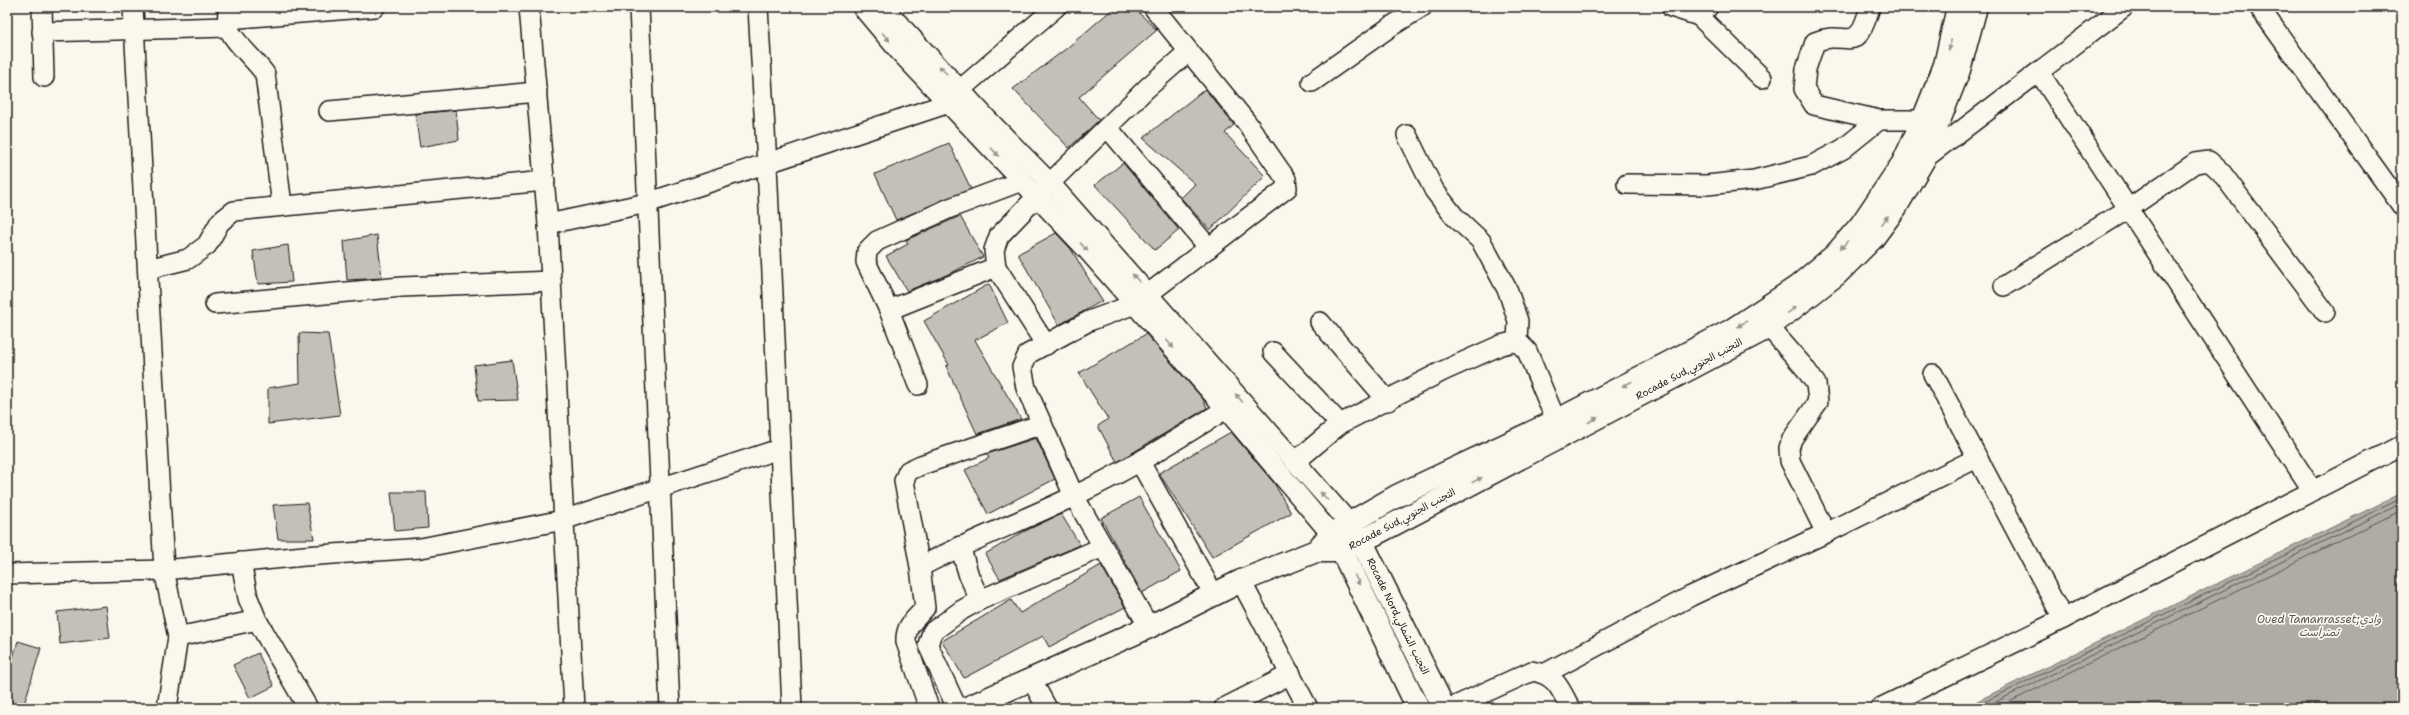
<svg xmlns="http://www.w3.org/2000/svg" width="2409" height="715" font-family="'Shantell Sans','Playpen Sans Arabic',sans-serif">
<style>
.water{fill:#afaca5;stroke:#74726e}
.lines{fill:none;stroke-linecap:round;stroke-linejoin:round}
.shore{stroke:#575653;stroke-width:1}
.building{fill:#c3c0b8;stroke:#1c1c1c}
.minor-casing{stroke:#1c1c1c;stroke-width:22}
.major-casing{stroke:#1c1c1c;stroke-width:25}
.minor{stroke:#fbf7ec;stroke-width:19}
.major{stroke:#fbf7ec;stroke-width:22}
.oneway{fill:#97948e}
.labels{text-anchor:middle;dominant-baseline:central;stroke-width:3.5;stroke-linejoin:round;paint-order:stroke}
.street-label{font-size:10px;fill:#1c1c1c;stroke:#fbf7ec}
.water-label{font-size:11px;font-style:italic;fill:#575653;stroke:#fbf7ec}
</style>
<rect width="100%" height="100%" fill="#fbf7ec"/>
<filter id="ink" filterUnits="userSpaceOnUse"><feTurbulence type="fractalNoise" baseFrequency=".025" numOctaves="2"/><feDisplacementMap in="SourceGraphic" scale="8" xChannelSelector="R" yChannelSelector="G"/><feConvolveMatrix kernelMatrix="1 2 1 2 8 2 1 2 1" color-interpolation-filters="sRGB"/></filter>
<g filter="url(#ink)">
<path class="water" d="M2402,493v215h-439z"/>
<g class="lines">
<g class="shore">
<path d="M1972,708l430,-210"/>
<path d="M1983,708l419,-205"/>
<path d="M1997,708l405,-198"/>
</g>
</g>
<g class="building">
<path d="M1115,7h18l24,23 -78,67 20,23 -30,28 -56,-59 54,-41z"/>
<path d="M1205,89l29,36 -9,8 40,43 -55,54 -29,-32 14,-14 -52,-46z"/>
<path d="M456,110l3,30 -39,7 -5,-33z"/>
<path d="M949,143l22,46 -75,31 -21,-46z"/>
<path d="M1123,163l56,67 -24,20 -60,-65z"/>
<path d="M960,216l23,41 -32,16 -44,18 -21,-35 22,-12 -2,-4z"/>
<path d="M1056,233l15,16 31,52 -43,24 -41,-71z"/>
<path d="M377,235l5,43 -35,2 -3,-39z"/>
<path d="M288,245l4,37 -34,2 -5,-33z"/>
<path d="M989,284l19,39 -33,17 46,79 -44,15 -31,-68 3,-1 -25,-44z"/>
<path d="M299,333l29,1 12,81 -72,9v-36l32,-5z"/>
<path d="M1146,334l57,65 4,9 -90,54 -19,-36 10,-7 -29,-46z"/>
<path d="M512,360l6,40 -40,1 -4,-36z"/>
<path d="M1231,432l43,51 17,30 -79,44 -53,-84z"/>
<path d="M1036,438l19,41 -67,35 -23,-44 24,-12 -2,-4z"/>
<path d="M391,492h35l2,36 -33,3z"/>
<path d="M1139,497l42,74 -39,22 -41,-75z"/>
<path d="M307,503l7,36h-36l-5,-34z"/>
<path d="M1061,514l19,31 -80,34 -15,-25 40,-23z"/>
<path d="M1101,565l24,42 -76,40 -6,-11 -79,42 -22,-37 69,-41 9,13z"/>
<path d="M106,606l4,32 -50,6 -3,-32z"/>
<path d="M18,641l23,7 -18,60h-16v-31z"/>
<path d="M258,653l16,33 -24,12 -17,-33z"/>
</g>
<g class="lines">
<defs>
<g id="minor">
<path d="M42,7l2,70"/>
<path d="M133,7l31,563 14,67 -11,71"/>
<path d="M228,7c0,6 -1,13 0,19 3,14 28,34 37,48l17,131"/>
<path d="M529,7l19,217 26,484"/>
<path d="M639,7l31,701"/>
<path d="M758,7l9,158 25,543"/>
<path d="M862,7l37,44 190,201 137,157 105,125"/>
<path d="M883,7l106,114 61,62 301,342"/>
<path d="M1671,7l28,9 9,-9"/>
<path d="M1870,7c-15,52 -21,21 -55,35l-9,27 -2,20 10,16 65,15h44"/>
<path d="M2259,7l143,199"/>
<path d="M1699,16l63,62"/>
<path d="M228,19l147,-12"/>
<path d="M42,32l186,-5"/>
<path d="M2039,72l274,419"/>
<path d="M1312,82l78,-55 32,-20"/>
<path d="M961,89l95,-82"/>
<path d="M329,111l208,-19"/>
<path d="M1108,128l101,120"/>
<path d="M1407,135l27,55 20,26 27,25 27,50 10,30 -1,20"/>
<path d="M1920,162l204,-155"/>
<path d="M1627,184l80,1 47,-5 57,-14 32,-17 36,-29"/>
<path d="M548,224l99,-21 302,-100"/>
<path d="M148,269l40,-10 19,-14 13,-23 14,-11 311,-30"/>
<path d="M2004,286l124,-77 67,-46 14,-2 12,11 104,140"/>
<path d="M215,304l187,-17 149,-6"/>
<path d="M889,310l107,-43"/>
<path d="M1320,322l68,79"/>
<path d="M1769,327l35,40 12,17 2,18 -26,37 -3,9 1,13 36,72"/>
<path d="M1046,345l-50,-78 -2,-17 5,-14 51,-53 97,-95 41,-36"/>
<path d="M1273,352l67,72"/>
<path d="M1933,374l130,245"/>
<path d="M918,385l-29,-75 -23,-48 1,-11 10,-10 73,-33 72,-27"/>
<path d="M1140,462l74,133"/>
<path d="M1295,462l45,-38 103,-53 58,-26 16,-4 10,10 35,84"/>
<path d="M960,546l9,30 11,24"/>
<path d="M241,562l7,36 9,22 51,88"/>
<path d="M920,567l-16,-86 4,-10 13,-6 121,-41"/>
<path d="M7,574l157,-4 140,-14 117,-8 142,-28 216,-71"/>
<path d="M1241,581l67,127"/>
<path d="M1149,627l-75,-131 -48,-108 -4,-21 6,-13 61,-33 46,-17 152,-116 -1,-9 -39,-56 -94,-116"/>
<path d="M178,637l79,-17"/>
<path d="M1546,673l145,-77 135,-63 151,-75"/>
<path d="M1031,679l16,29"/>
<path d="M929,708l-23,-66c-1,-17 9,-22 19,-34l-5,-41c50,-27 103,-46 154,-71 53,-25 102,-56 152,-87"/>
<path d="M957,708l-29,-63 4,-13 30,-22 18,-10 123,-53"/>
<path d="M1224,708l67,-34"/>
<path d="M1451,708l81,-37c24,4 28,17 38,37"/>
<path d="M1880,708l183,-89 339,-174"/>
</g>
<g id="major">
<path d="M1353,529l10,15 81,164"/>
<path d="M1334,538l8,13 76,157"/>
<path d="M1316,551h26l20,-10 407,-214 68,-53 36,-36 23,-31 28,-48 35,-89 17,-63"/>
<path d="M967,708l182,-81 92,-46 75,-30 15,-17 66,-38 159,-75 176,-91 65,-43 38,-32 26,-30 42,-62 20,-43 22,-55 13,-58"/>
</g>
</defs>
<use href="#minor" class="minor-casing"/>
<use href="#major" class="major-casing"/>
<use href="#minor" class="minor"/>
<use href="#major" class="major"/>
</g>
<defs><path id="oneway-solid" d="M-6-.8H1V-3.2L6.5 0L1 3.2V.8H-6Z"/></defs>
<g class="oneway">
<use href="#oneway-solid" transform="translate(886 37) rotate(49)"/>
<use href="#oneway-solid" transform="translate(1950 45) rotate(104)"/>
<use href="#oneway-solid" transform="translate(943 70) rotate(-134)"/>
<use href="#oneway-solid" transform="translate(995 152) rotate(47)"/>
<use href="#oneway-solid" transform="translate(1885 220) rotate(-54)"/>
<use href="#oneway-solid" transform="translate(1844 245) rotate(132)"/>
<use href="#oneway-solid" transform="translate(1084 247) rotate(47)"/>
<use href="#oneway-solid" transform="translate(1136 278) rotate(-132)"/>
<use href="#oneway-solid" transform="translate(1792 310) rotate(-36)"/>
<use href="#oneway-solid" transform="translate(1742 324) rotate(148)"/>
<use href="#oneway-solid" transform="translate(1170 344) rotate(49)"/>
<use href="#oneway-solid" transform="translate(1627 384) rotate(153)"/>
<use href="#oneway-solid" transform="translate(1239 398) rotate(-131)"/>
<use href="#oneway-solid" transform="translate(1593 420) rotate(-28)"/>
<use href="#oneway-solid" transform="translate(1477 480) rotate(-27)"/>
<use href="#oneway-solid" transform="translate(1324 496) rotate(-132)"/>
<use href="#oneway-solid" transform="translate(1357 580) rotate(64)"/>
</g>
</g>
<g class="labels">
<g class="street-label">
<text transform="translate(1689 369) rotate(-28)">Rocade Sud,التجنب الجنوبي</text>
<text transform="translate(1402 519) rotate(-28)">Rocade Sud,التجنب الجنوبي</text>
<text transform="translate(1398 616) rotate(64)">Rocade Nord,التجنب الشمالي</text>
</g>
<g class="water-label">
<text x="2319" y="619">Oued Tamanrasset;وادي<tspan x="2319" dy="13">تمنراست</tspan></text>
</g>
</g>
<rect width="2409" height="715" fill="none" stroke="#fbf7ec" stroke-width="24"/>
<rect x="12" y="12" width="2385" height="691" fill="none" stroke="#1c1c1c" stroke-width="1.5" filter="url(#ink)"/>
</svg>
